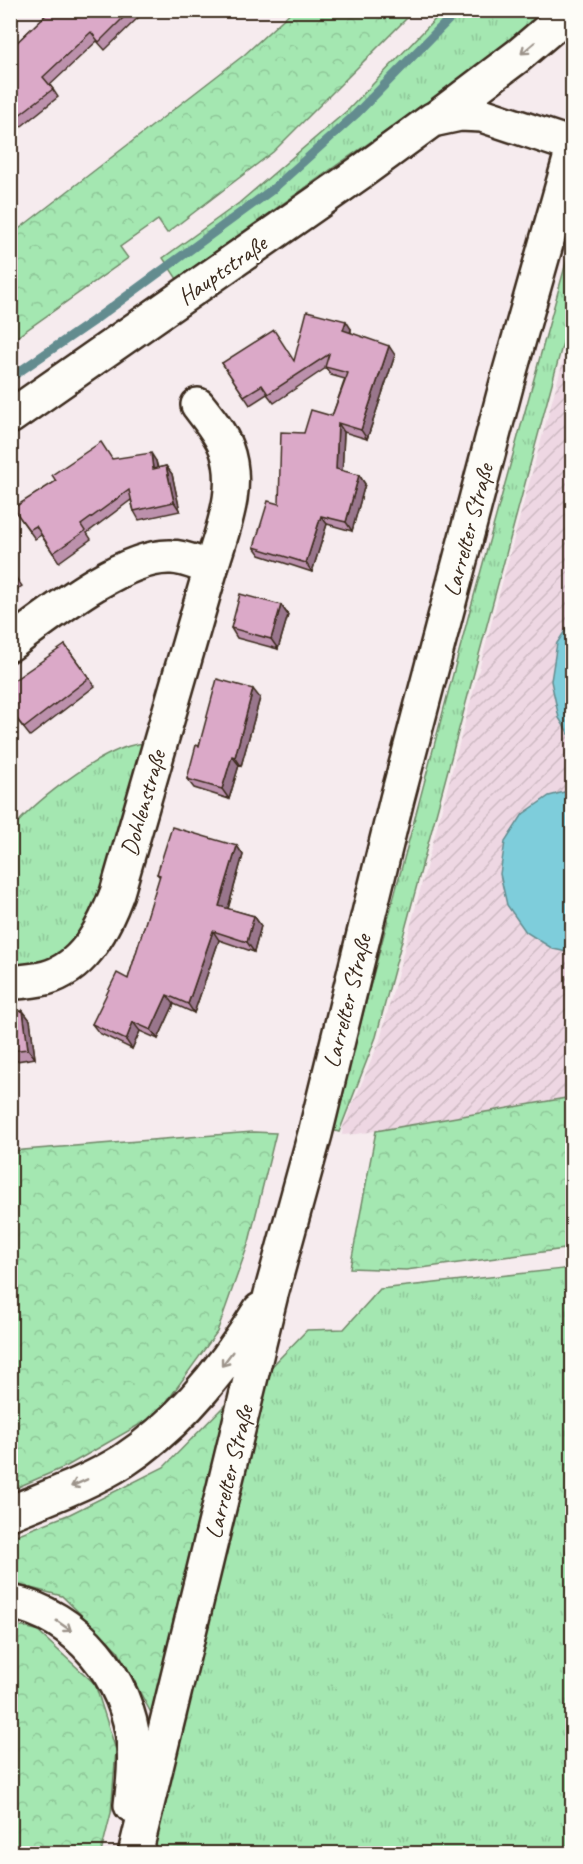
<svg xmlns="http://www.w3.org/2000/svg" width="583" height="1864" font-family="Caveat,sans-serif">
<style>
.industrial{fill:url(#industrial-furrows)}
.grass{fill:url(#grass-tufts);stroke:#708868;stroke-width:1.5}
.forest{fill:url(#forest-crowns);stroke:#708868;stroke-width:1.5}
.water{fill:#7ecddb;stroke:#638c8f;stroke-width:1.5}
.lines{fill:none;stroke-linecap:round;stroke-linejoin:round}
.stream{stroke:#638c8f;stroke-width:9}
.street-casing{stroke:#3b2a1e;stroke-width:38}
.secondary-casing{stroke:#3b2a1e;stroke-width:38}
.street{stroke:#fdfcf7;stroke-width:33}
.secondary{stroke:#fdfcf7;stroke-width:33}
.wall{fill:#bc91ac;stroke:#3b2a1e;stroke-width:1.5}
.shaded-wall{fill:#99768c;stroke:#3b2a1e;stroke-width:1.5}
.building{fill:#dba9c8;stroke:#3b2a1e;stroke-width:1.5}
.oneway{stroke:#9c938a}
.labels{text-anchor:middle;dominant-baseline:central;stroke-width:4.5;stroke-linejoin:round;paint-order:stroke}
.street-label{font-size:24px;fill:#3b2a1e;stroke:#fdfcf7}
</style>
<defs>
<pattern id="industrial-furrows" width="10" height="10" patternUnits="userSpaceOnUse" patternTransform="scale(1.5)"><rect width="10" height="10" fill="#eed7e3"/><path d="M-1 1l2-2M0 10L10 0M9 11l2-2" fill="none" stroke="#cdb9c2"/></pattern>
<pattern id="grass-tufts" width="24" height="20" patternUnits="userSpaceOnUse" patternTransform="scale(1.5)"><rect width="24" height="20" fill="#a4e7b1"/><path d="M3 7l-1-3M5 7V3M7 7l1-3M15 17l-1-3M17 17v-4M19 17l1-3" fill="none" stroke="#8ec698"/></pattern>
<pattern id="forest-crowns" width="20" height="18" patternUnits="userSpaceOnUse" patternTransform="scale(1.5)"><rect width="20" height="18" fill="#a4e7b1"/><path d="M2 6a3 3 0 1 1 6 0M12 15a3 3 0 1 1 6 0" fill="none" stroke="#8ec698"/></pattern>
</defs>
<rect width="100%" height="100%" fill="#f6ebee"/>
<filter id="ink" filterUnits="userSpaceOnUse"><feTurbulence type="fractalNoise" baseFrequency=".0167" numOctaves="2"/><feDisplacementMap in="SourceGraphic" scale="12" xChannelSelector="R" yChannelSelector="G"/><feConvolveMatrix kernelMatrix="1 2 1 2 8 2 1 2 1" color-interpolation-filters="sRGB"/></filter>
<g filter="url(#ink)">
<path class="industrial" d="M572,329v768l-215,37 -15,1 1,-8 37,-87 143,-535z"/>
<g class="grass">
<path d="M443,11h112l-57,43 -161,111 -160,114 -14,-21 76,-55 110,-94z"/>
<path d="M572,241v68l-196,728 -37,95 -7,-2 137,-516z"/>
<path d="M161,741l-64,195 -86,47 -1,-151c23,-30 83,-75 119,-86 10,-3 22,-4 32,-5z"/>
<path d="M572,1268v585l-437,1 114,-464 58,-60 37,-1 36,-40z"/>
</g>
<g class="forest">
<path d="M292,11h122l-141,141 -106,81 -9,-13 -38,27 8,11 -117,83v-106l233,-180z"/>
<path d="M572,1097v151l-166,22 -56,-2 26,-137z"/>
<path d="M253,1132l23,1 -27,109 -32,90 -59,82 -91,52 -56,24v-339z"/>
<path d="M226,1404l-75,309 -33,-62 -56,-55 -51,-13v-46l59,-23 94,-47z"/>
<path d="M11,1624l25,6 59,54 21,66 -5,63 -10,40h-90z"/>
</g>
<g class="water">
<path d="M572,620v119l-13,-21 -8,-37 6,-38z"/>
<path d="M572,790v163l-19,-4 -27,-17 -19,-27 -7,-31 5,-32 18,-28 26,-18z"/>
</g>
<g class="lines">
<path class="stream" d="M10,378l83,-57 180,-132 83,-75 102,-104"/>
<defs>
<g id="street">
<path d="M198,405c10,13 22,27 28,43 15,40 -4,82 -15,120"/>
<path d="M10,644c38,-28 113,-89 161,-87 13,0 27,7 40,11l-94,325c-12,32 -30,70 -65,83 -13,5 -27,5 -42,7"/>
</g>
<g id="secondary">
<path d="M435,119l83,-63 54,-46"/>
<path d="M10,417l351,-245 71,-52 28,-6 22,1 90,30"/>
<path d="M10,1513c38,-16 78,-30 113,-52 57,-37 102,-94 137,-151"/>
<path d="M10,1602c68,13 118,77 124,144 2,19 -1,40 -3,59"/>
<path d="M135,1854l136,-560 44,-160 82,-335 113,-428 62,-219"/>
</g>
</defs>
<use href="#street" class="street-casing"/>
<use href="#secondary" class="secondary-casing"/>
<use href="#street" class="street"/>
<use href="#secondary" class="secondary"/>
</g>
<g class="wall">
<path d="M51,10h95l-41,40 -8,-9 -47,44 8,12 -45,36 -3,-4v-80z"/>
<path d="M351,329v4l44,22 -28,84 -23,-7 -2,39 17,4 6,9 -13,47 -25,-7 -15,48 -52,-17 -6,-8 25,-43 25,-71 28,-17 13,-37 -14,-4 -5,-7 -52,35 -7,-9 -17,11 -28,-42 72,-3z"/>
<path d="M112,459l44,2 2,7 8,-2 6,8 8,37 -41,9 -5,-9 -3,-11 -44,33 4,6 -32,23 -18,-27 -6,4 -22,-31z"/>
<path d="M10,570l12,16 -12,8z"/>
<path d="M281,605l7,10 -10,34 -41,-11 -6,-10z"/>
<path d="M65,645l30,41 -65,50 -20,-25z"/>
<path d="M260,698l-19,68 -2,-1 -10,34 -35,-11 -7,-9 12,-33z"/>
<path d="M237,846l6,9 -15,54 26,7 7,10 -7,26 -35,-12 -25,73 -20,-9 -16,35 -18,-8 -8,18 -33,-16 -7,-9 36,-45 32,-102 -3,-3z"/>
<path d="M23,1011l7,9 5,38 -25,4v-50z"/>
</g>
<g class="shaded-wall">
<path d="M346,321l5,8 -2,10 -6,-9z"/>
<path d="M389,346l6,9 -28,84 -6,-9z"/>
<path d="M338,423l6,9 -2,45 -6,-8z"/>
<path d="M151,453l5,8 3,16 -6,-8z"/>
<path d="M166,466l6,8 8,37 -6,-9z"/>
<path d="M359,475l6,9 -13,47 -6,-9z"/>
<path d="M321,516l6,8 -15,48 -6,-9z"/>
<path d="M281,605l7,10 -10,34 -7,-10z"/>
<path d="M253,689l7,9 -19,68 -6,-9z"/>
<path d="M232,756l7,9 -10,34 -7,-10z"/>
<path d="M237,846l6,9 -17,60 -7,-9z"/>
<path d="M254,916l7,10 -7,26 -7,-10z"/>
<path d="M213,931l6,9 -25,73 -6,-9z"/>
<path d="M167,995l7,9 -16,35 -7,-9z"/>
<path d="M23,1011l7,9 5,38 -7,-9z"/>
<path d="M133,1022l7,9 -8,18 -6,-9z"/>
</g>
<g class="building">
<path d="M51,10h80l-32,32 -8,-10 -48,45 10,12 -43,33v-73z"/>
<path d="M307,311l39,10 -3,9 46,16 -28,84 -23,-7 -2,46 23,6 -13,47 -25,-6 -15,47 -52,-16 14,-46 11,3 2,-72 23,1 7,-23 21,6 16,-43 -23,-6 4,-13 -61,40 -6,-9 -18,11 -22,-33 52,-33 20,31z"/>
<path d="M101,442l11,17 39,-6 2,16 13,-3 8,36 -40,9 -5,-21 -48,35 4,6 -32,22 -17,-27 -7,4 -16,-22 43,-27 -4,-6z"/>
<path d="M10,570l6,8 -6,4z"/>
<path d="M240,594l41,11 -10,34 -40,-11z"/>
<path d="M65,645l24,33 -65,50 -14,-18v-27z"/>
<path d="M217,679l36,10 -18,68 -3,-1 -10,33 -35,-10 9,-34 3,1z"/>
<path d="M172,827l65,19 -18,60 35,10 -7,26 -34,-11 -25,73 -21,-9 -16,35 -18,-8 -7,18 -34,-16 25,-51 11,6 32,-104 -3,-1z"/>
<path d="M23,1011l5,38 -18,2v-39z"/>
</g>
<defs><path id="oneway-shaft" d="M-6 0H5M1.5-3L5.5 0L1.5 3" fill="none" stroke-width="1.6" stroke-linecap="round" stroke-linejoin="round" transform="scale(1.5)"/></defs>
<g class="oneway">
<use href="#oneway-shaft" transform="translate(528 48) rotate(140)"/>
<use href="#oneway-shaft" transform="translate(227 1359) rotate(127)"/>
<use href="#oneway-shaft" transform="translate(79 1483) rotate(156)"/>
<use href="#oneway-shaft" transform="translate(64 1626) rotate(35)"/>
</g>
</g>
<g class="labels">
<g class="street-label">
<text transform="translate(222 270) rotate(-35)">Hauptstraße</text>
<text transform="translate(468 530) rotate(-75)">Larrelter Straße</text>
<text transform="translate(143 803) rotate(-74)">Dohlenstraße</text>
<text transform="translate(347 1001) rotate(-76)">Larrelter Straße</text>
<text transform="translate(229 1472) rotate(-76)">Larrelter Straße</text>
</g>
</g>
<rect width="583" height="1864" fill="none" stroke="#fdfcf7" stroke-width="36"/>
<rect x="18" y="18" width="547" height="1828" fill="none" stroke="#3b2a1e" stroke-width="2" filter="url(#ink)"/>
</svg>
